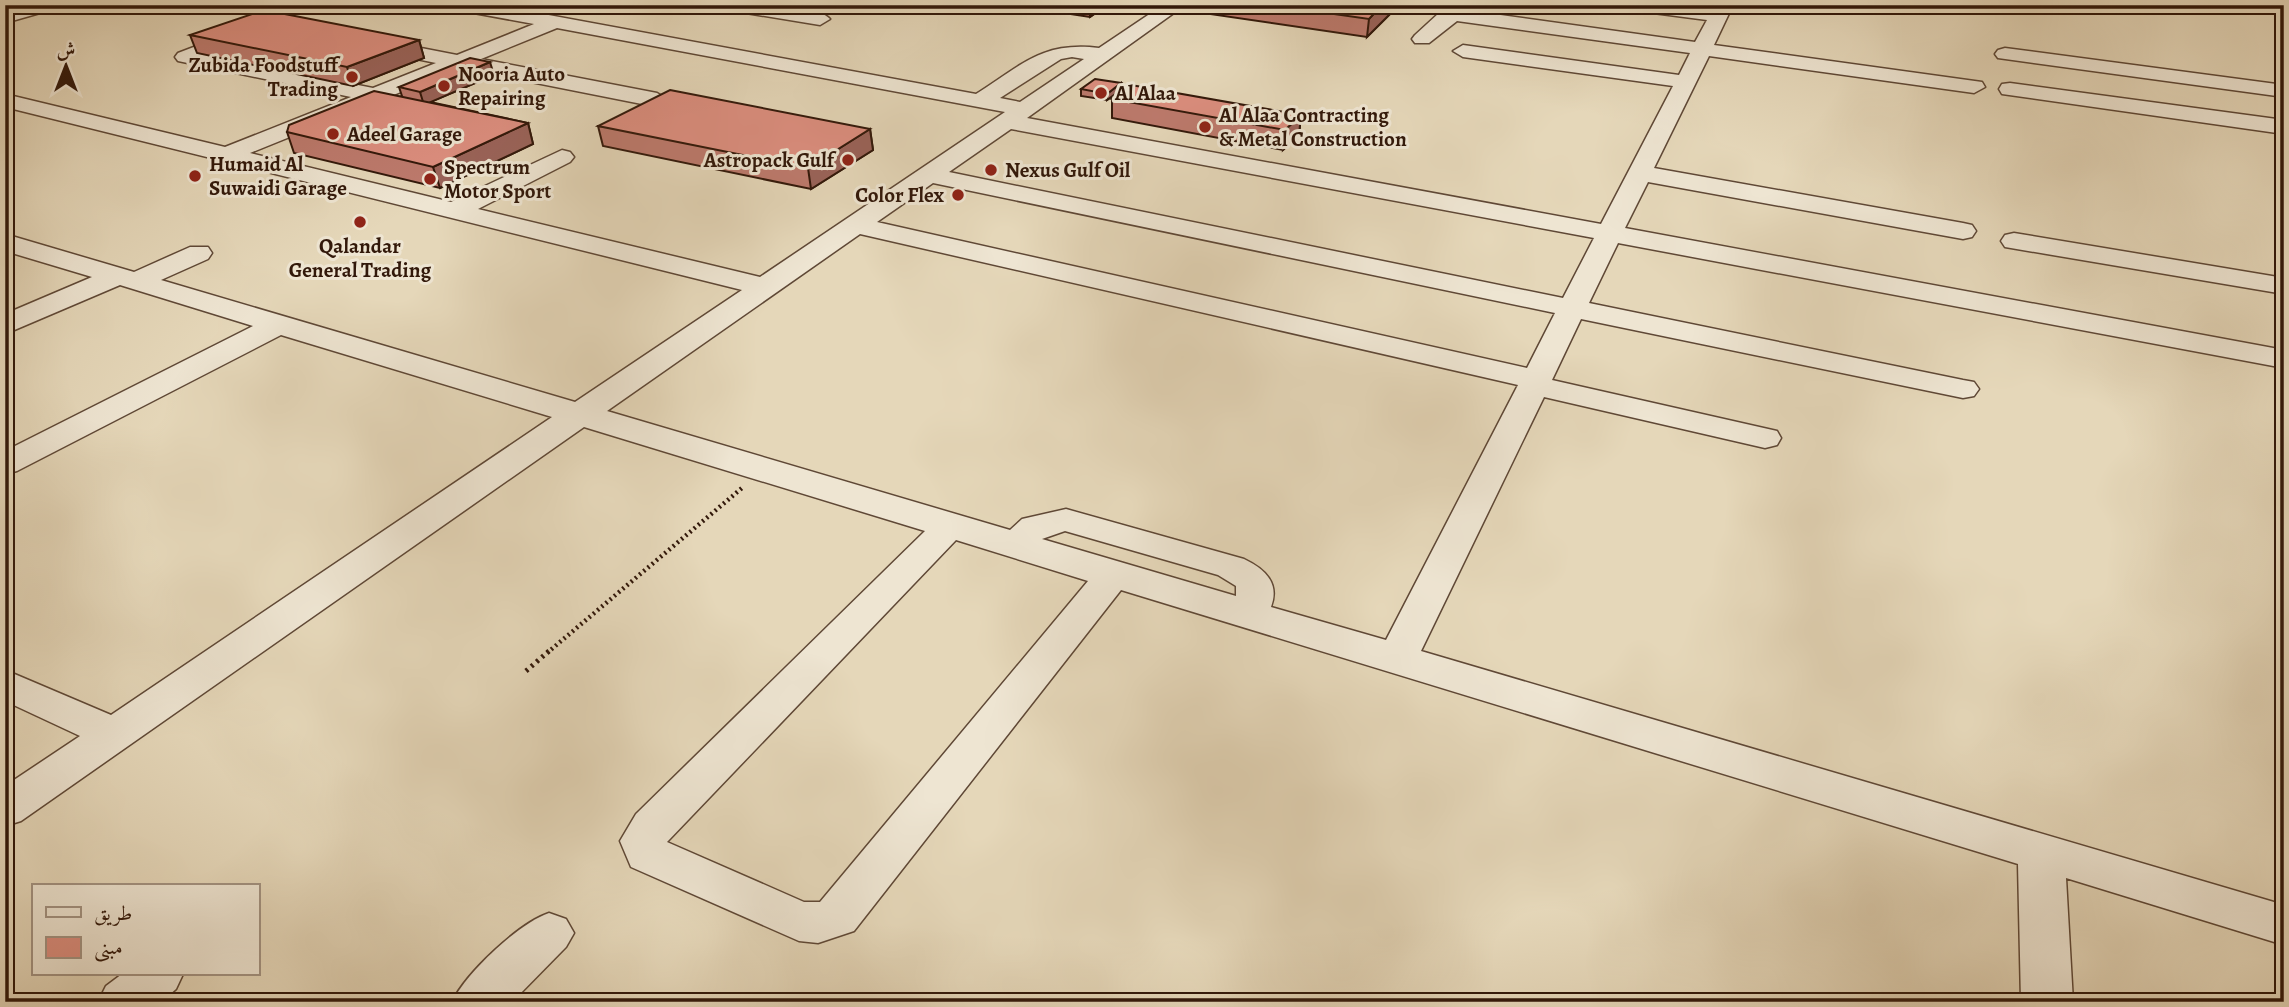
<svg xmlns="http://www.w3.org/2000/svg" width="2289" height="1007" font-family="Alegreya,Amiri,serif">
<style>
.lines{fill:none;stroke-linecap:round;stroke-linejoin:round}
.minor-casing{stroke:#5f4836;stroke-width:3}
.path-far1{stroke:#32180a;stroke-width:4.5;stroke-dasharray:2 3.5;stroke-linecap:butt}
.path{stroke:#32180a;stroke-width:5;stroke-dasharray:2.5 4.5;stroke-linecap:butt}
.minor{fill:#eee5d2;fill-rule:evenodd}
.wall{fill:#bd7a6d;stroke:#32180a;stroke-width:2}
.shaded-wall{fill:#9a6359;stroke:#32180a;stroke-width:2}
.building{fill:#dc8e7f;stroke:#32180a;stroke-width:2}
.poi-dot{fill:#8f2418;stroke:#eee5d2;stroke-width:2.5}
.labels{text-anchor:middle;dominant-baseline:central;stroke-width:6;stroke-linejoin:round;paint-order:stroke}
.far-poi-label{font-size:21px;font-weight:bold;fill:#32180a;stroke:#eee5d2;text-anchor:start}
</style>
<rect width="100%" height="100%" fill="#e5d7b9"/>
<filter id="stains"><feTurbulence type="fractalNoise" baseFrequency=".00286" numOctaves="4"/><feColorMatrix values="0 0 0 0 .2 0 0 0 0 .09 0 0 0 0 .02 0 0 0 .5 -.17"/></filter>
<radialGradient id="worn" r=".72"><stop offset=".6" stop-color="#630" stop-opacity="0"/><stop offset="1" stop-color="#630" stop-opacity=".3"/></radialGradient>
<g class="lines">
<defs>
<g id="minor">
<path d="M26,5h30l-2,4 -49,14v-12z"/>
<path d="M454,5h41l481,89c46,-29 66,-53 123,-46l64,-43h22l-158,113 574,106 72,-138 -210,-29 -10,-6 10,-6 216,30 11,-22 -233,-32 -28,22h-14l-3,-4 3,-4 24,-22 18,-4 238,33 12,-22 -69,-9 -9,-6h52l31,4 3,-4h18l-19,40 268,37 3,5 -11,6 -265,-37 -55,112 309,55 9,2 4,6 -4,6 -9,2 -315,-57 -23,46 659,122v18l-666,-125 -29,60 374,77 11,2 5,7 -5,7 -11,2 -382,-79 -29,61 225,51 4,7 -4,7 -12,3 -221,-51 -123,254 863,254v40l-218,-67 7,124h-52l-3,-138 -897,-274 -267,341 -36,12 -19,-2 -168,-74 -11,-26 16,-27 289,-283 -341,-104 -563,394 -16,5v-40l75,-50 -75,-35v-31l106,45 441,-298 -271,-82 -264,136 -12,3v-23l248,-125 -133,-41 -115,49v-20l87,-37 -87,-26v-17l129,38 56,-25h18l4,6 -4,6 -47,21 414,122 167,-112 -737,-183v-13l220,53 126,-50 -173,-36 -3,-4 3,-4 63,-24 10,6 -3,4 -41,16 166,33 63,-25 -68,-14 -3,-4 3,-4 7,-2 82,16 77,-31 -71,-13zM557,28l448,84 -245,165 -282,-68 92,-47 4,-5 -4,-5 -8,-2 -111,52 -201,-49 210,-85 197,39 11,-7 -11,-7 -176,-34zM1072,57l12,2 -64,43 -20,-4 61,-39zM1011,129l583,109 -31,60 -614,-126zM933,183l622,130 -28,55 -650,-146zM860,234l658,151 -132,255 -115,-33c9,-24 -6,-38 -27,-48l-178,-50 -44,10 -12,11 -403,-119zM1065,531l153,44 18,11v10l-194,-57zM956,540l132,41 -268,321h-16l-137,-60z"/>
<path d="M725,5c21,0 91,-2 105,14l-10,6 -86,-14z"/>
<path d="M2005,48l279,37v12l-286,-39 -3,-4 3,-4z"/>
<path d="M2010,83l274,37v14l-282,-40 -3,-5 3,-5z"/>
<path d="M2014,233l270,45v16l-279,-47 -4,-6 4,-6z"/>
<path d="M549,913l17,6 8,14 -8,14 -54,55h-60c14,-29 67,-79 97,-89z"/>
<path d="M122,974h61l-7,15 -15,13h-63l8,-16z"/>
</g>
</defs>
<use href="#minor" class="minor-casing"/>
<path class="path-far1" d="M547,653l195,-165"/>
<path class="path" d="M526,671l23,-20"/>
<use href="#minor" class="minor"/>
</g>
<g class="wall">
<path d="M1012,5h95l-17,12z"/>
<path d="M1196,5h200v3l-29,29 -171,-25z"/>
<path d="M190,35l229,5 5,18 -71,28 -156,-33z"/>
<path d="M494,75l-64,27 98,21 5,21 -93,44 -146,-35 -7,-21 115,-36 -3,-9z"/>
<path d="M1121,83v7l-14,10 -26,-4v-7z"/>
<path d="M1112,99l189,16 -2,20 -16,15 -171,-32z"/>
<path d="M598,126l272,3 3,21 -62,39 -208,-43z"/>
</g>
<g class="shaded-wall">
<path d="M1089,5h18l-17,12z"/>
<path d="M1382,5h14v3l-29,29 2,-18z"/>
<path d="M419,40l5,18 -71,28 -6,-19z"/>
<path d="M490,62l4,13 -70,30 -4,-13z"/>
<path d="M1121,83v7l-14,10v-6z"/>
<path d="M1301,115l-2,20 -16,15 2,-20z"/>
<path d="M528,123l5,21 -93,44 -7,-21z"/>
<path d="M870,129l3,21 -62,39 -3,-21z"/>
</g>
<g class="building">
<path d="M1270,5h112l-13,14z"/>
<path d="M264,10l155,30 -72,27 -157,-32z"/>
<path d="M470,58l20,4 -70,30 -21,-5z"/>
<path d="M1095,79l26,4 -14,11 -26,-5z"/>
<path d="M1131,85l170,30 -16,15 -173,-31z"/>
<path d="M670,90l200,39 -62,39 -210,-42z"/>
<path d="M374,91l154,32 -95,44 -146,-35 2,-7z"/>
<path d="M492,994l15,8h-23z"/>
</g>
<g class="poi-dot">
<circle cx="352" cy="77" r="7"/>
<circle cx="444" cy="86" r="7"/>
<circle cx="1101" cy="93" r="7"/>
<circle cx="1205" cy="127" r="7"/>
<circle cx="333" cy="134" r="7"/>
<circle cx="848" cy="160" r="7"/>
<circle cx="991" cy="170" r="7"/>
<circle cx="195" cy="176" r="7"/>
<circle cx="430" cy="179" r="7"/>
<circle cx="958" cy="195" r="7"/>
<circle cx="360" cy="222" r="7"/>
</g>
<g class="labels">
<g class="far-poi-label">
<text x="338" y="65" text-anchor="end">Zubida Foodstuff<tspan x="338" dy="24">Trading</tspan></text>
<text x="458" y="74">Nooria Auto<tspan x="458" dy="24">Repairing</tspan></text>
<text x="1115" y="93">Al Alaa</text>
<text x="1219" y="115">Al Alaa Contracting<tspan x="1219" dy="24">&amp; Metal Construction</tspan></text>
<text x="347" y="134">Adeel Garage</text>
<text x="834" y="160" text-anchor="end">Astropack Gulf</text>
<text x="209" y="164">Humaid Al<tspan x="209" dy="24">Suwaidi Garage</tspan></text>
<text x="444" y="167">Spectrum<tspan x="444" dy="24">Motor Sport</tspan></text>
<text x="1005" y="170">Nexus Gulf Oil</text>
<text x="944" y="195" text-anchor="end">Color Flex</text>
<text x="360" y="246" text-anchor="middle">Qalandar<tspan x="360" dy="24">General Trading</tspan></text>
</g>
</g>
<rect width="2289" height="1007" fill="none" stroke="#e5d7b9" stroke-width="28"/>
<rect x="7" y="7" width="2275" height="993" fill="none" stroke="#32180a" stroke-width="3.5"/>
<rect x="14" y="14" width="2261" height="979" fill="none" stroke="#32180a" stroke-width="2"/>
<rect x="32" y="884" width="228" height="91" fill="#eee5d2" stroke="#a39382" stroke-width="2"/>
<rect x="46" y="907" width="35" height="10" fill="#eee5d2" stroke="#a39382" stroke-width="2"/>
<text x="94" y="920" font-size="21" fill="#32180a">طريق</text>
<rect x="46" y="937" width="35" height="21" fill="#dc8e7f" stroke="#a39382" stroke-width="2"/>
<text x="94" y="954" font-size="21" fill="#32180a">مبنى</text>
<g transform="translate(66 66)" stroke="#eee5d2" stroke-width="5" paint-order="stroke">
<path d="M0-5L12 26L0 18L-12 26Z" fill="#32180a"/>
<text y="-10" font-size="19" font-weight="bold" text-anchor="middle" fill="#32180a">ش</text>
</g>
<rect width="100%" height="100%" filter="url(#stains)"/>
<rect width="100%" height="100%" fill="url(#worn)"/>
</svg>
